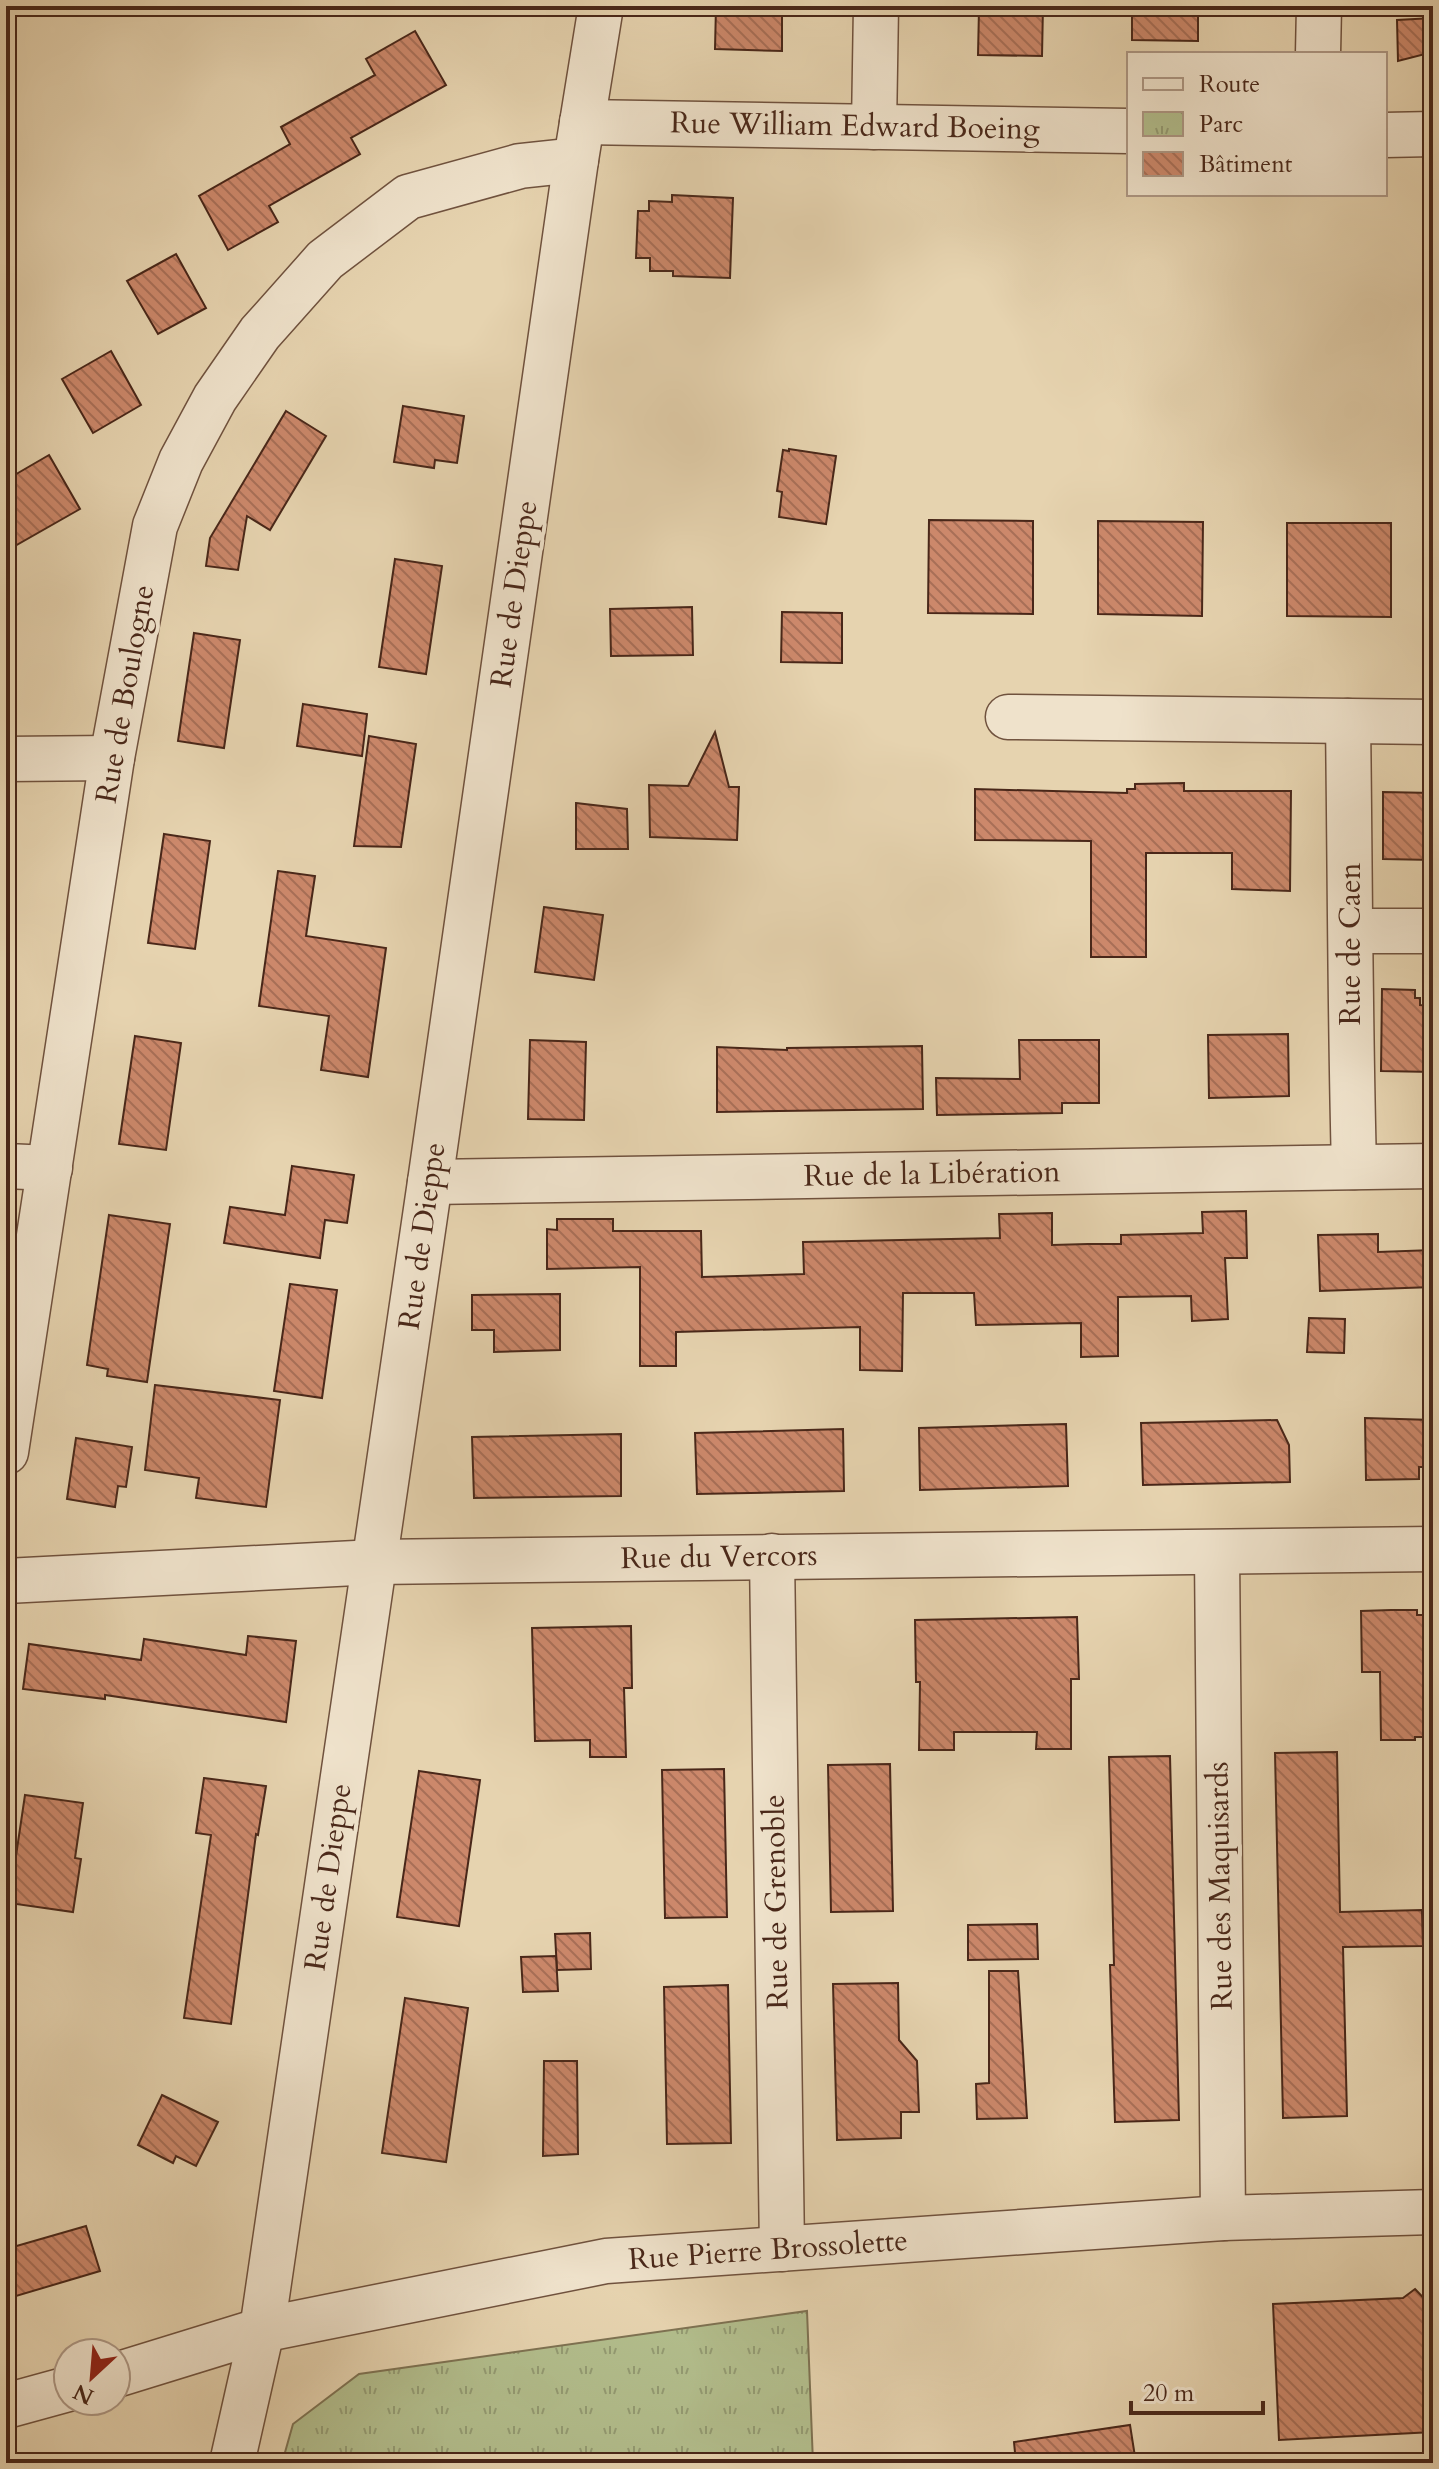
<svg xmlns="http://www.w3.org/2000/svg" width="1439" height="2469" font-family="Cardo,serif">
<style>
.park{fill:url(#park-tufts);stroke:#7e7252;stroke-width:2}
.building{fill:url(#building-back-hatch);stroke:#492719;stroke-width:2}
.lines{fill:none;stroke-linecap:round;stroke-linejoin:round}
.minor-casing{stroke:#70523e;stroke-width:47}
.minor{stroke:#efe2cb;stroke-width:44}
.labels{text-anchor:middle;dominant-baseline:central;stroke-width:8;stroke-linejoin:round;paint-order:stroke}
.street-label{font-size:30px;fill:#492719;stroke:#efe2cb}
</style>
<defs>
<pattern id="park-tufts" width="24" height="20" patternUnits="userSpaceOnUse" patternTransform="scale(2)"><rect width="24" height="20" fill="#b2bd8c"/><path d="M3 7l-1-3M5 7V3M7 7l1-3M15 17l-1-3M17 17v-4M19 17l1-3" fill="none" stroke="#939a72"/></pattern>
<pattern id="building-back-hatch" width="6" height="6" patternUnits="userSpaceOnUse" patternTransform="scale(2)"><rect width="6" height="6" fill="#cc886b"/><path d="M-1 5l2 2M0 0l6 6M5-1l2 2" fill="none" stroke="#a86f57"/></pattern>
</defs>
<rect width="100%" height="100%" fill="#e6d3af"/>
<filter id="stains"><feTurbulence type="fractalNoise" baseFrequency=".0025" numOctaves="4"/><feColorMatrix values="0 0 0 0 .2 0 0 0 0 .09 0 0 0 0 .02 0 0 0 .5 -.17"/></filter>
<radialGradient id="worn" r=".72"><stop offset=".6" stop-color="#630" stop-opacity="0"/><stop offset="1" stop-color="#630" stop-opacity=".3"/></radialGradient>
<path class="park" d="M807,2311l6,152h-531l11,-39 66,-50z"/>
<g class="building">
<path d="M716,6h66v45l-67,-2z"/>
<path d="M984,6h59l-1,50 -64,-1 1,-46h5z"/>
<path d="M1132,6h66v35l-66,-1z"/>
<path d="M1433,18v34l-35,9 -1,-41z"/>
<path d="M415,31l31,54 -95,53 9,16 -91,52 9,16 -50,28 -29,-54 91,-52 -9,-17 94,-52 -9,-16z"/>
<path d="M672,195l61,3 -3,80 -57,-2v-5h-23v-13h-14l2,-47h11v-10l23,1z"/>
<path d="M176,254l30,54 -48,26 -31,-53z"/>
<path d="M111,351l30,54 -48,28 -31,-54z"/>
<path d="M403,406l61,10 -7,47 -22,-3 -1,8 -40,-6z"/>
<path d="M286,411l40,25 -56,94 -23,-14 -9,54 -32,-4 4,-28z"/>
<path d="M789,449l47,7 -10,68 -47,-7 3,-25 -5,-1 6,-41 6,1z"/>
<path d="M49,455l31,54 -74,42v-71z"/>
<path d="M929,520l104,1v93l-105,-1z"/>
<path d="M1098,521l105,1 -1,94 -104,-2z"/>
<path d="M1287,523h104v94l-104,-1z"/>
<path d="M395,559l47,7 -16,108 -47,-7z"/>
<path d="M692,607l1,48 -82,1 -1,-47z"/>
<path d="M782,612l60,1v50l-61,-1z"/>
<path d="M194,633l46,7 -16,108 -46,-7z"/>
<path d="M303,704l64,10 -5,42 -65,-10z"/>
<path d="M715,732l14,55h10l-2,53 -87,-3 -1,-52 39,1z"/>
<path d="M369,736l47,8 -15,103 -47,-1z"/>
<path d="M1184,783v8h107l-1,100 -58,-2v-36h-86v104h-55v-116l-116,-1v-51l152,4v-4h8v-5z"/>
<path d="M1383,792l50,1v67l-50,-1z"/>
<path d="M576,803l51,6 1,40h-52z"/>
<path d="M164,834l46,7 -15,108 -47,-6z"/>
<path d="M278,871l37,5 -9,60 80,12 -18,129 -47,-7 8,-54 -70,-10z"/>
<path d="M544,907l59,8 -9,65 -59,-8z"/>
<path d="M1382,989l33,1v8h5v7l13,1v66l-52,-1z"/>
<path d="M1288,1034l1,62 -80,2 -1,-63z"/>
<path d="M135,1036l46,7 -15,107 -47,-6z"/>
<path d="M530,1040l56,2 -2,78 -56,-1z"/>
<path d="M1019,1040h80v63h-37v10l-125,2 -1,-37 84,1z"/>
<path d="M922,1046l1,63 -206,3v-65l70,3v-2z"/>
<path d="M292,1166l62,9 -7,48 -22,-3 -5,38 -96,-15 6,-36 55,8z"/>
<path d="M1246,1211l1,47h-22l3,61 -36,2 -1,-25 -73,1v59l-37,1v-34l-105,2 -2,-32h-71l-1,78 -42,-1v-43l-184,5v34h-36v-99l-93,2v-40l10,1v-11h56v12h88l1,46 102,-3 -1,-32 197,-4 -1,-24 53,-1v32l36,-1h33v-9l82,-2 -1,-21z"/>
<path d="M109,1215l61,9 -23,158 -40,-6 1,-7 -21,-4z"/>
<path d="M1378,1234v18l55,-2v37l-113,4 -2,-56z"/>
<path d="M290,1284l47,6 -15,108 -48,-7z"/>
<path d="M560,1294v56l-66,2v-22h-22v-35z"/>
<path d="M1309,1318l36,1 -1,34 -37,-1z"/>
<path d="M155,1385l125,15 -14,107 -70,-9 3,-20 -54,-8z"/>
<path d="M1365,1418l68,2v47h-14v12l-53,1z"/>
<path d="M1277,1420l12,25 1,37 -147,3 -2,-62z"/>
<path d="M1066,1424l2,62 -148,4 -1,-62z"/>
<path d="M843,1429l1,62 -147,3 -2,-61z"/>
<path d="M621,1434v62l-147,2 -2,-61z"/>
<path d="M76,1438l56,9 -6,40 -8,-1 -3,21 -48,-8z"/>
<path d="M1391,1610h26v5h16v122h-18v3h-34l-1,-68h-18l-1,-61z"/>
<path d="M1077,1617l2,62h-8v70h-35l1,-17h-83v18h-35l1,-68h-4l-1,-62z"/>
<path d="M631,1626l1,62h-8l2,69h-36v-17l-55,1 -3,-113z"/>
<path d="M248,1636l48,5 -10,81 -181,-27v4l-82,-10 6,-45 112,16 3,-21 102,16z"/>
<path d="M1337,1752l3,160 82,-2 1,36 -80,1 4,169 -64,2 -8,-365z"/>
<path d="M1170,1756l9,364 -64,2 -5,-157h4l-5,-208z"/>
<path d="M890,1764l3,147 -62,1 -3,-147z"/>
<path d="M724,1769l3,148 -62,1 -3,-148z"/>
<path d="M419,1771l61,9 -21,146 -62,-9z"/>
<path d="M204,1778l62,8 -8,49 -2,-1 -25,190 -47,-6 27,-183 -15,-2z"/>
<path d="M25,1795l58,8 -8,55 6,1 -8,53 -64,-9z"/>
<path d="M1037,1924l1,35 -70,1v-35z"/>
<path d="M590,1933l1,36 -34,1 -2,-36z"/>
<path d="M556,1956l2,35 -35,1 -2,-35z"/>
<path d="M989,1971h29l9,147 -50,1 -1,-35 13,-1z"/>
<path d="M898,1983l1,57 18,21 2,51h-18v26l-64,2 -4,-156z"/>
<path d="M728,1985l3,158 -64,1 -3,-157z"/>
<path d="M405,1998l63,10 -22,154 -64,-9z"/>
<path d="M544,2061h33l1,93 -35,2z"/>
<path d="M162,2095l56,27 -22,44 -20,-10 -3,7 -35,-18z"/>
<path d="M86,2226l14,45 -94,28v-50z"/>
<path d="M1415,2289l18,19v124l-154,8 -6,-136 130,-6z"/>
<path d="M1130,2425l6,38h-120l-2,-21z"/>
</g>
<g class="lines">
<defs>
<g id="minor">
<path d="M1318,54l1,-48"/>
<path d="M582,122l547,9"/>
<path d="M874,127l2,-121"/>
<path d="M1385,135l48,-1"/>
<path d="M1008,717l425,5"/>
<path d="M1348,721c2,149 2,297 6,446"/>
<path d="M6,759l106,-1"/>
<path d="M1351,931h82"/>
<path d="M6,1166l44,2"/>
<path d="M430,1182l1003,-16"/>
<path d="M6,1452l106,-694 43,-232 26,-65 34,-63 45,-65 65,-73 83,-63 112,-31 56,-6"/>
<path d="M1217,1553l6,665"/>
<path d="M772,1556l10,693"/>
<path d="M6,1581l369,-19 1058,-13"/>
<path d="M116,2375l146,-45 344,-69 617,-43 210,-6"/>
<path d="M6,2406l62,-17"/>
<path d="M232,2463l30,-133 168,-1148 146,-1022 25,-154"/>
</g>
</defs>
<use href="#minor" class="minor-casing"/>
<use href="#minor" class="minor"/>
</g>
<g class="labels">
<g class="street-label">
<text transform="translate(855 126) rotate(1)">Rue William Edward Boeing</text>
<text transform="translate(514 594) rotate(-82)">Rue de Dieppe</text>
<text transform="translate(125 694) rotate(-80)">Rue de Boulogne</text>
<text transform="translate(1350 944) rotate(-90)">Rue de Caen</text>
<text transform="translate(932 1174) rotate(-1)">Rue de la Libération</text>
<text transform="translate(422 1236) rotate(-82)">Rue de Dieppe</text>
<text transform="translate(719 1557) rotate(-1)">Rue du Vercors</text>
<text transform="translate(328 1877) rotate(-82)">Rue de Dieppe</text>
<text transform="translate(1220 1886) rotate(-91)">Rue des Maquisards</text>
<text transform="translate(776 1902) rotate(-91)">Rue de Grenoble</text>
<text transform="translate(768 2250) rotate(-4)">Rue Pierre Brossolette</text>
</g>
</g>
<rect width="1439" height="2469" fill="none" stroke="#e6d3af" stroke-width="32"/>
<rect x="8" y="8" width="1423" height="2453" fill="none" stroke="#492719" stroke-width="4"/>
<rect x="16" y="16" width="1407" height="2437" fill="none" stroke="#492719" stroke-width="2"/>
<rect x="1127" y="52" width="260" height="144" fill="#efe2cb" stroke="#ad9784" stroke-width="2"/>
<rect x="1143" y="78" width="40" height="12" fill="#efe2cb" stroke="#ad9784" stroke-width="2"/>
<text x="1199" y="92" font-size="24" fill="#492719">Route</text>
<rect x="1143" y="112" width="40" height="24" fill="url(#park-tufts)" stroke="#ad9784" stroke-width="2"/>
<text x="1199" y="132" font-size="24" fill="#492719">Parc</text>
<rect x="1143" y="152" width="40" height="24" fill="url(#building-back-hatch)" stroke="#ad9784" stroke-width="2"/>
<text x="1199" y="172" font-size="24" fill="#492719">Bâtiment</text>
<g transform="translate(92 2377) rotate(206)"><circle r="38" fill="#efe2cb" stroke="#ad9784" stroke-width="2"/>
<path d="M0-6L14 30L0 20L-14 30Z" fill="#8f2418"/>
<text y="-12" font-size="22" font-weight="bold" text-anchor="middle" fill="#492719">N</text>
</g>
<path d="M1131 2401v12h132v-12" fill="none" stroke="#492719" stroke-width="4"/>
<text x="1143" y="2401" font-size="24" fill="#492719" stroke="#efe2cb" stroke-width="6" paint-order="stroke">20 m</text>
<rect width="100%" height="100%" filter="url(#stains)"/>
<rect width="100%" height="100%" fill="url(#worn)"/>
</svg>
